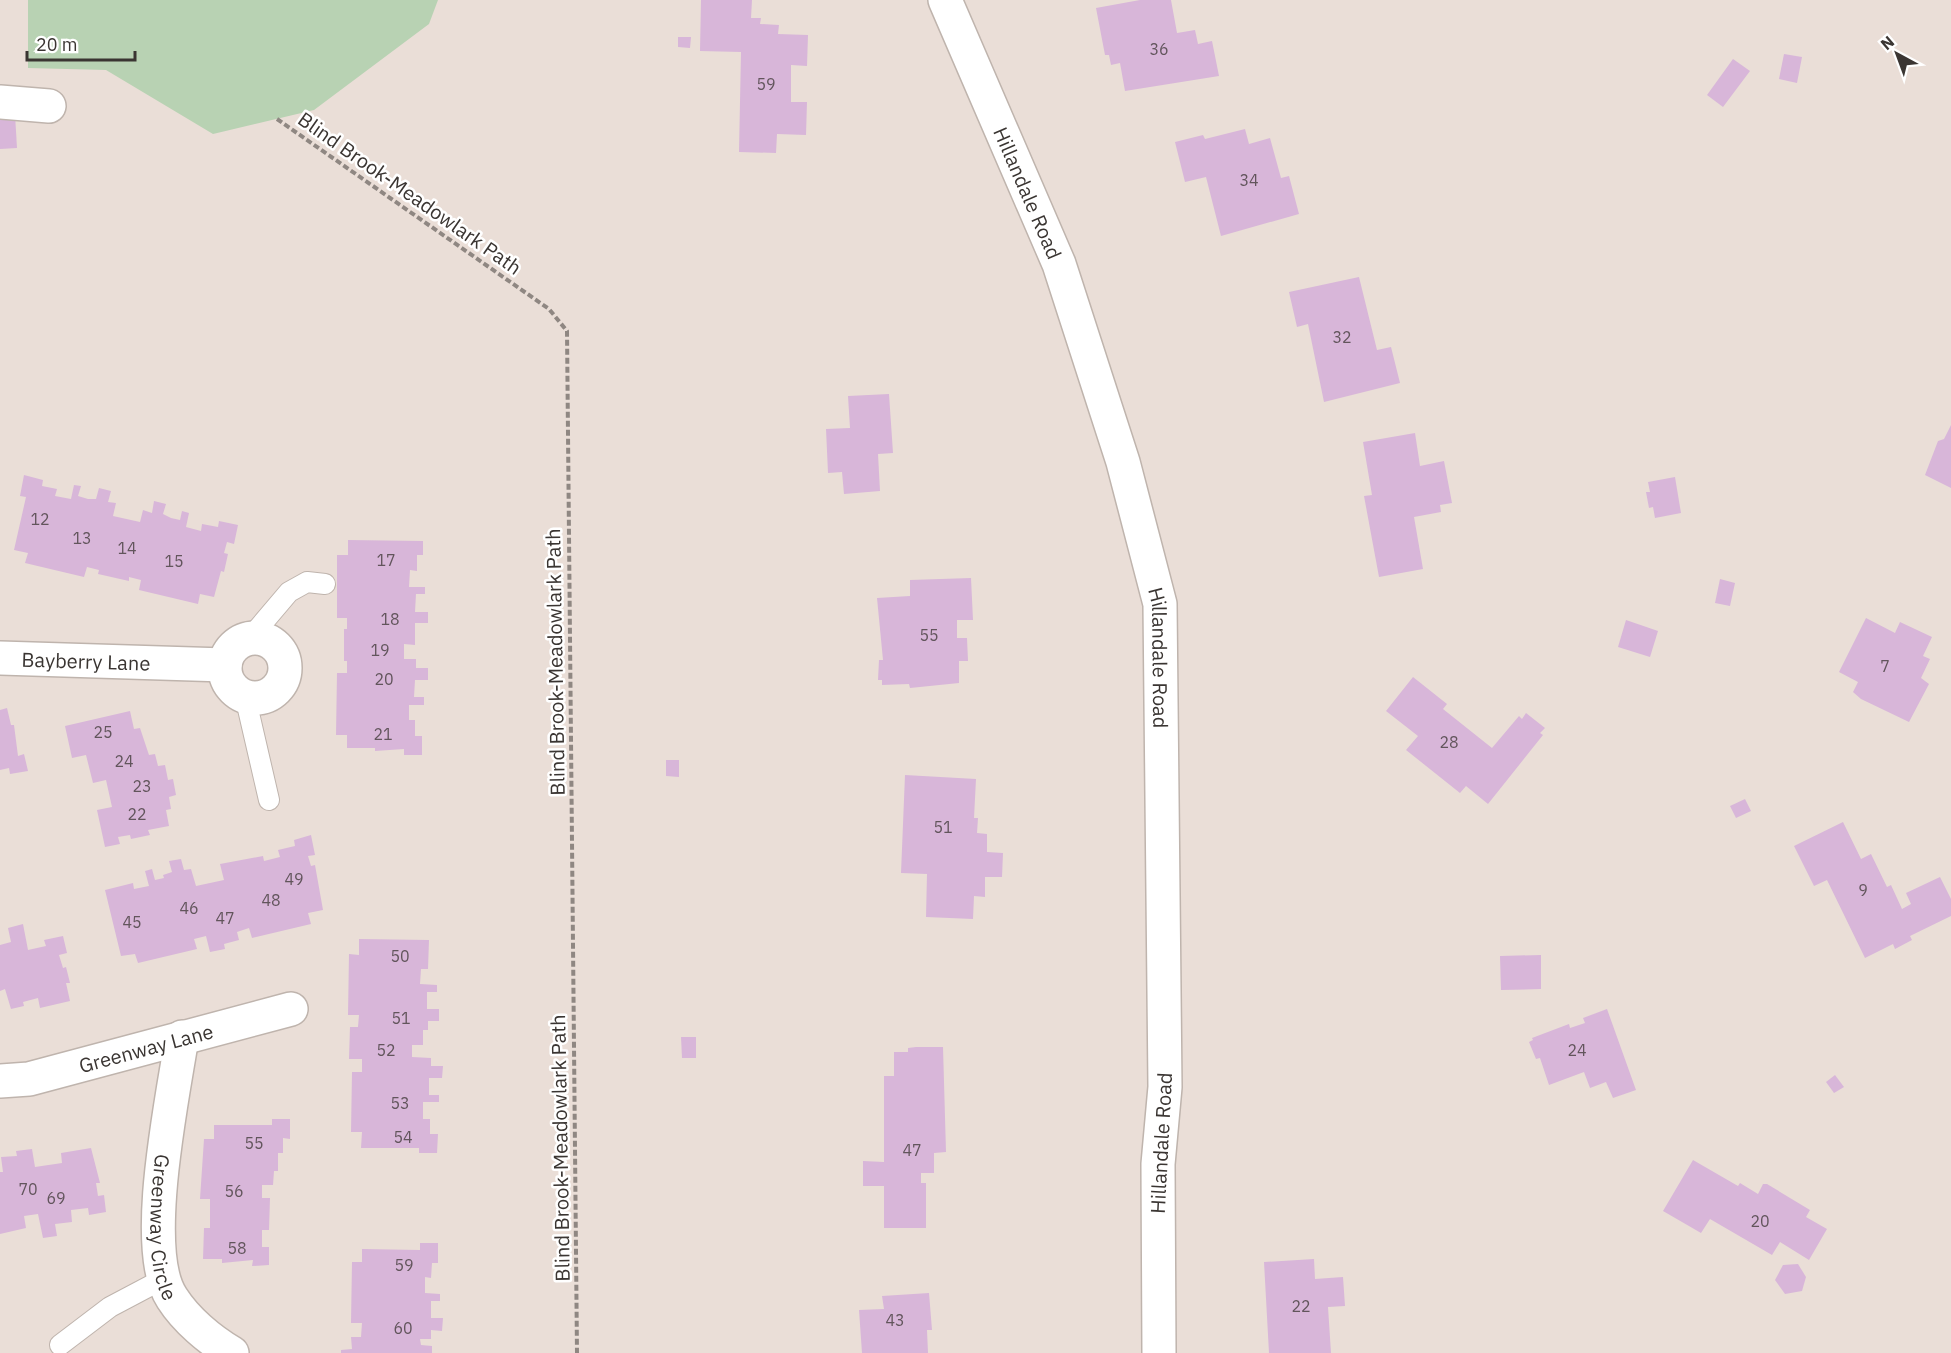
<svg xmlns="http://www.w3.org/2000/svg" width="1951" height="1353" font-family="'IBM Plex Sans',sans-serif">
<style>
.green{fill:#b8d2b3}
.building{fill:#d8b6d9}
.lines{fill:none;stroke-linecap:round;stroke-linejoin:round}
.lane-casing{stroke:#bfb4ad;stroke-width:22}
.street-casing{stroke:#bfb4ad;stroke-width:36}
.path{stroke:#8f8782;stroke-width:4;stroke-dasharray:6 3;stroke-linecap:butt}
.lane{stroke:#fff;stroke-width:20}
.street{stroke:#fff;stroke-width:33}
.labels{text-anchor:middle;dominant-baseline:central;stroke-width:5;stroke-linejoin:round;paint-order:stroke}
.number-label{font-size:16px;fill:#62555c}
.street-label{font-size:20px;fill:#3a3532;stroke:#fff}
</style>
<rect width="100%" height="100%" fill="#eaded7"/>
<path class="green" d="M28,0h410l-9,24 -115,86 -101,24 -107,-64 -78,-2z"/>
<g class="building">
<path d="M701,0h51l-1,18h10l-1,6 19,1 -1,9 30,1 -1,31 -16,-1v37h16l-1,33 -29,-1 -1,19 -37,-1 2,-100 -41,-1z"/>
<path d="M1140,0h31l6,33 18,-3 3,14 14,-3 7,35 -94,15 -5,-28 -9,2 -2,-10h-4l-9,-47z"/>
<path d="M678,37h13l-1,11 -12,-1z"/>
<path d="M1784,54l18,3 -5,26 -18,-4z"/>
<path d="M1733,59l17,12 -27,36 -16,-12z"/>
<path d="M15,114l2,34 -17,1v-34z"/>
<path d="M1245,129l4,15 21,-6 11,40 8,-2 10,38 -78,22 -15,-59 -21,5 -10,-40 28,-7 2,4z"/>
<path d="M1359,277l18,73 14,-3 9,36 -76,19 -16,-78 -11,3 -8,-35z"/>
<path d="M889,394l4,59 -15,1 2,37 -36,3 -2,-22 -14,1 -2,-44 24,-1 -2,-32z"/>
<path d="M1951,425v63l-26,-13 13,-34 6,-2z"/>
<path d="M1415,433l5,33 24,-5 8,42 -12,2 1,7 -27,5 9,52 -44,8 -15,-81 8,-1 -9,-53z"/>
<path d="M24,475l19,5 -1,6 15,3 -2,7 16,3 3,-14 7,1 -3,10 10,3h8l3,-11 12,3 -3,11 8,1 -3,13 27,6 3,-12 9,3 2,-12 12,3 -3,10 8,4 9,2 2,-9 7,2 -3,14 15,4 1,-7 16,3 1,-6 19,4 -4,19 -7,-2 -3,11 4,1 -4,18 -3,-1 -7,26 -14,-3 -2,10 -59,-14 2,-10 -12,-3v4l-31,-7 1,-4 -12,-3 -3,10 -59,-14 3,-10 -14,-3 12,-53 -6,-1z"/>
<path d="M1675,477l6,36 -26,5 -2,-11 -4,1 -3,-16h4l-2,-10z"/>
<path d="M348,540l75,1v14h-6v16l-7,-1 -1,17h16v7h-9l-1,18h13v11h-13v22l-11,-1v15h12v9h12v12h-13l-1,17h10v8h-15v15h6v16h7v19h-18v-6l-29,2v-3h-28v-13h-11l1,-62h10v-12h-3v-32h3v-11h-10v-63h11z"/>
<path d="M971,578l2,42h-16v18h10l1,23h-9v22l-49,5 -1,-4 -27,1v-5h-4l1,-20h4l-6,-62 33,-2v-16z"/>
<path d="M1720,579l15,4 -5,23 -15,-3z"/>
<path d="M1866,618l29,15 5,-11 32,15 -9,19 7,3 -9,19 8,6 -20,38 -48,-23 -8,-7 5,-10 -19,-10z"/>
<path d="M1626,620l32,11 -8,26 -32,-10z"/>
<path d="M1413,677l34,27 -4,5 49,39 27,-32 3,3 4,-6 19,15 -5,5 3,2 -55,69 -22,-18 -6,7 -54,-43 12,-14 -32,-25z"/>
<path d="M7,708l4,17h3l4,31 6,-2 4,17 -18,3 -1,-6 -9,2v-60z"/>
<path d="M130,711l4,18 6,-1 9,27 6,-1 3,12 7,-1 3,15 5,-1 3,16 -7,2 2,12 -5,1 3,16 -21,4 2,5 -19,4 -1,-4 -12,2 2,7 -15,3 -8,-37 15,-3 -6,-27 -13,3 -7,-28 -14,3 -7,-32z"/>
<path d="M666,760h13v17l-13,-1z"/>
<path d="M905,775l71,4 -2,39h4l-1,15 10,1v18l16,1 -1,24h-17v20l-11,-1 -1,23 -47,-2 1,-43 -26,-1z"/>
<path d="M1745,799l6,12 -15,7 -6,-12z"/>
<path d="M1843,822l18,37 10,-5 16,33 4,-2 11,24 9,-5 -5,-11 34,-16 11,22v17l-41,20 2,4 -17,9 -2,-5 -28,14 -38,-78 -13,6 -20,-40z"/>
<path d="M311,835l4,20 -7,1 3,10 4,-1 8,45 -15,3 3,11 -59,14 -3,-10 -12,4 2,8 -15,4 1,5 -15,3 -4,-16 -12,3 3,10 -59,14 -3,-9 -14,2 -16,-66 28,-7 1,6 15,-3 -4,-15 7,-2 3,11 9,-2 -1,-3 9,-3 -3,-11 12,-2 3,11 7,-1 5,17 28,-6 -4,-16 43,-8 1,5 16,-4 -2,-7 17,-4 -1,-6z"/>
<path d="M23,924l5,26 18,-4 -2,-6 19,-4 4,17 -8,2 4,13 3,-1 4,16h-4l4,18 -30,7 -2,-10 -15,4 1,4 -13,3 -6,-20 -5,2v-46l11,-3 -3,-14z"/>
<path d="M359,939l70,1 -1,29h-7l-1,15 17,1v7h-10v17h12v12h-11v9h-5v15h-11v12l19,1v8h12l-1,12h-13v17h10v7h-16v17h7v15h8l-1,19h-18v-5h-58l1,-16h-11l1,-60h10v-13h-13l1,-32h8l1,-12h-11l1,-61 10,1z"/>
<path d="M1541,955v34l-40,1 -1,-34z"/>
<path d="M1607,1009l29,81 -23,8 -7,-16 -16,6 -6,-16 -35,13 -9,-27 -4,1 -7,-17 4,-2 -1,-2 37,-14 1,4 15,-5 -2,-5z"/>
<path d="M681,1037h15v21h-14z"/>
<path d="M916,1047h27l3,105 -12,1v20h-13v10h5v45h-42v-42h-21v-25l21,1v-86h10v-24h14v-4z"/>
<path d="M1835,1075l9,12 -10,6 -8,-11z"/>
<path d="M272,1119h18v20l-7,-1v15h-5v18h-4l-1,14h-11v13h8l-1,32h-7v17h7v18l-17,1 1,-6 -31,3v-4h-19l1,-31h6v-29h-10l4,-60h10v-14h58z"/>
<path d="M91,1148l9,35h-4l2,13 6,-1 2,17 -17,3 -1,-7 -17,2 1,12 -17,2 2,12 -14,2 -5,-24 -14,2 2,12 -26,6v-62h3l-2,-15 16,-1 -1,-5 16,-2 3,18 27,-4 -1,-10z"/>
<path d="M1693,1160l45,26 2,-3 18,11 5,-10h4l43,26 -4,7 21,12 -18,31 -29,-18 -8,13 -62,-36 -9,14 -38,-22z"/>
<path d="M420,1243h18v20h-6l-1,15 -6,-1v16l15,1v7h-9v17h12l-1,13 -11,-1v9h-11l1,6 11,1v7h-91v-3l11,-1 -1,-12h10l1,-14h-11l1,-61h10v-13l58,1z"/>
<path d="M1314,1259l1,20 28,-2 2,29 -17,1 3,46h-62l-5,-91z"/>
<path d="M1798,1264l8,13 -4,14 -17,3 -10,-14 8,-15z"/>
<path d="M929,1293l3,37h-5l1,23h-66l-3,-43 25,-1 -2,-13z"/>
</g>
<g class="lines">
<defs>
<g id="lane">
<path d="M250,638l39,-46 18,-10 18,2"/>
<path d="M245,696l24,104"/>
<path d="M60,1345l50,-38 53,-28"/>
</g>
<g id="street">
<path id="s1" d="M945,0l114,264 64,198 37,142 5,483 -7,77 1,189"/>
<path d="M0,102l49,4"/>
<circle cx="255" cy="668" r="30"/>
<path id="s2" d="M0,658l225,7"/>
<path id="s3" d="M182,1037c-9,59 -42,213 -10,261 14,22 38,42 60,55"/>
<path id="s4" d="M0,1081l29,-2 262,-70"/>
</g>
</defs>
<use href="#lane" class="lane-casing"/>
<use href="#street" class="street-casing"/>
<path class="path" d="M277,119l272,190 18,22 10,1022"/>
<use href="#lane" class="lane"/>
<use href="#street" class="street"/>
</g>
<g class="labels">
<g class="number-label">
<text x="1159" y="49">36</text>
<text x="766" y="84">59</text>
<text x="1249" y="180">34</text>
<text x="1342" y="337">32</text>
<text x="40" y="519">12</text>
<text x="82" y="538">13</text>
<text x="127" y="548">14</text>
<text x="386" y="560">17</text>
<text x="174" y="561">15</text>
<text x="390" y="619">18</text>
<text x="929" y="635">55</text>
<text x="380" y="650">19</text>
<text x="1885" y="666">7</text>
<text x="384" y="679">20</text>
<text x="103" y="732">25</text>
<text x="383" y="734">21</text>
<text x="1449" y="742">28</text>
<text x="124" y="761">24</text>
<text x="142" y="786">23</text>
<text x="137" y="814">22</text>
<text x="943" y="827">51</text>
<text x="294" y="879">49</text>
<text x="1863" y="890">9</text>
<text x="271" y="900">48</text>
<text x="189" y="908">46</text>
<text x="225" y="918">47</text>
<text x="132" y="922">45</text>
<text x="400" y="956">50</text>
<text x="401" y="1018">51</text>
<text x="386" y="1050">52</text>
<text x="1577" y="1050">24</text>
<text x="400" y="1103">53</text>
<text x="403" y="1137">54</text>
<text x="254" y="1143">55</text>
<text x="912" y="1150">47</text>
<text x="28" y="1189">70</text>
<text x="234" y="1191">56</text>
<text x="56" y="1198">69</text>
<text x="1760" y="1221">20</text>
<text x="237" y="1248">58</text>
<text x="404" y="1265">59</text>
<text x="1301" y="1306">22</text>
<text x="895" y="1320">43</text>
<text x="403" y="1328">60</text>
</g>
<g class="street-label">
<text transform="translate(410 193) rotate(35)">Blind Brook-Meadowlark Path</text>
<text stroke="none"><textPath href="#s1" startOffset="210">Hillandale Road</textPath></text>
<text stroke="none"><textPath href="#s1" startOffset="696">Hillandale Road</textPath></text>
<text stroke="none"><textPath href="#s2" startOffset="86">Bayberry Lane</textPath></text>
<text transform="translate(555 662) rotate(-91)">Blind Brook-Meadowlark Path</text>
<text stroke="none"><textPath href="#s4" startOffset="150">Greenway Lane</textPath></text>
<text transform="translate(1161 1143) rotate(-87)">Hillandale Road</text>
<text transform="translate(560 1148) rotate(-91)">Blind Brook-Meadowlark Path</text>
<text stroke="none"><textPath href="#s3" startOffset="192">Greenway Circle</textPath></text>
</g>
</g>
<g transform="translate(1897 54) rotate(319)" stroke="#ffffff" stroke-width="4.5" paint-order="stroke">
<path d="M0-4.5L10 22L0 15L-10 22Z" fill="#3a3532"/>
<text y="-9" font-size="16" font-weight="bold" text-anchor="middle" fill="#3a3532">N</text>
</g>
<path d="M27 51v9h108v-9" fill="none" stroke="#3a3532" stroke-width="3"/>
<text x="36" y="51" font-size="18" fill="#3a3532" stroke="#ffffff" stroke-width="4.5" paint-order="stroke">20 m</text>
</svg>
